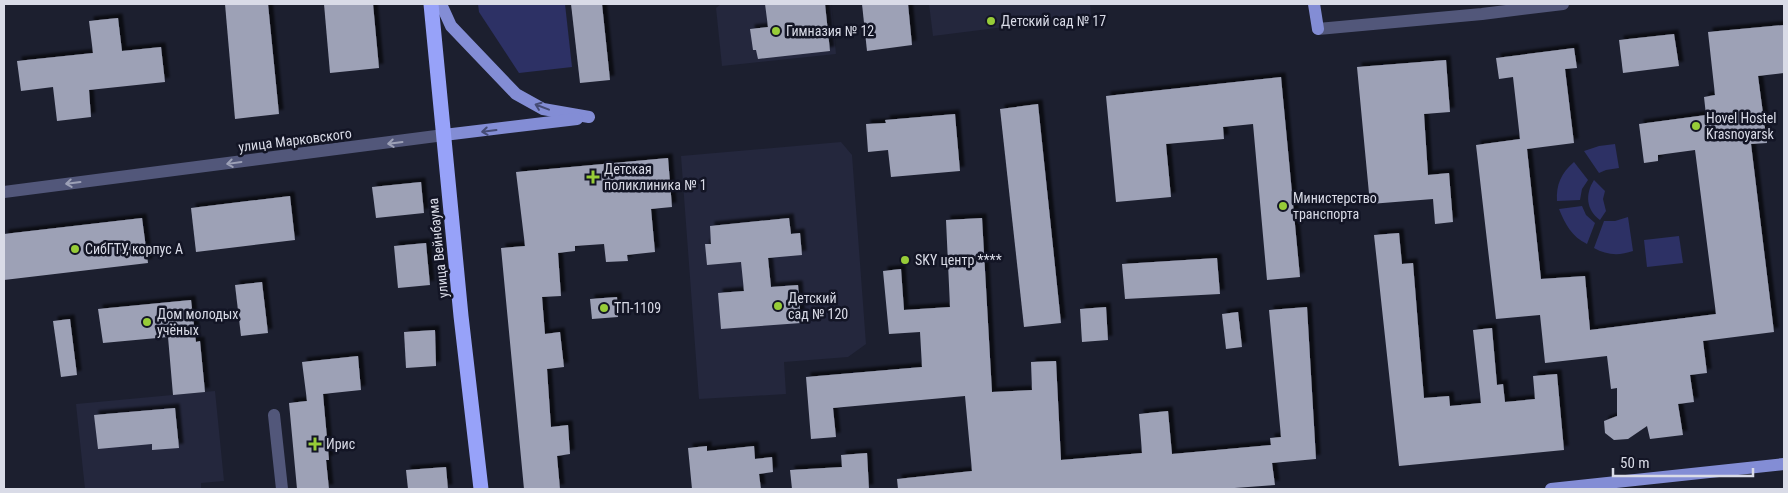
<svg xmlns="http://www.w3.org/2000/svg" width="1788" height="493" font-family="'Roboto Condensed',sans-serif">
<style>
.built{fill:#24273d}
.green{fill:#2d3165}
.building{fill:#9da1b6;filter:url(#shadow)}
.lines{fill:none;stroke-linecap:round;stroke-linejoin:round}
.minor{stroke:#52577a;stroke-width:12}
.major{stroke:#838dd5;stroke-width:12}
.highway{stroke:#97a2f9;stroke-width:15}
.oneway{stroke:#454b74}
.oneway2{stroke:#9ca0b6}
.poi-dot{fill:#97cc38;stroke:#131525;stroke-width:2}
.labels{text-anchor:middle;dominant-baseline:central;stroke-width:5;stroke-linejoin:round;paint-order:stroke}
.poi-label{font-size:14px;fill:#d9dbe7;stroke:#131525;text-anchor:start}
.street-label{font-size:14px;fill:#d9dbe7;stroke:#131525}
</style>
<defs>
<filter id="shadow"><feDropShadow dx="4.5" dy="-4.5" stdDeviation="1" flood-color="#0009"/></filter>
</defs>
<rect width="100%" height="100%" fill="#1c1f2f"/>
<g class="built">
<path d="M721,4h110l5,50 -114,12 -6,-58z"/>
<path d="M929,4h161l1,12 -158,20z"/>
<path d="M841,142l11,13 14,189 -18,13 -64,5 2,32 -87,5 -18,-243z"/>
<path d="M215,391l9,90 -23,2v6h-116l-9,-85z"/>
</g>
<g class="green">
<path d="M478,4h87l7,63 -53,6 -40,-61z"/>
<path d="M1615,144l4,24 -13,2 -7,3 -15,-22 15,-5z"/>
<path d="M1574,162l14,18 -6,9 -2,11 -23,1c-1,-16 4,-28 17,-39z"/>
<path d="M1594,180l11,11 -2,8 3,12 -6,9c-14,-10 -15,-26 -6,-40z"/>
<path d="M1582,206l4,9 9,8 -8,21c-15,-7 -22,-20 -28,-35z"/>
<path d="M1628,217l5,34c-14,5 -27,4 -39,-3l10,-27h11z"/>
<path d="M1679,236l4,27 -36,4 -3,-27z"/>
</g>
<g class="building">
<path d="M225,4h43l11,110 -44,5z"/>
<path d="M324,4h49l6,64 -49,5z"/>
<path d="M571,4h31l8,76 -30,3z"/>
<path d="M765,4h60l5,47 -72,8 -2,-9h-3l-3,-21 18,-2z"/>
<path d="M862,4h46l4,41 -45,6z"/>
<path d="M118,18l4,33 39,-4 4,35 -76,8 2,27 -34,4 -4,-34 -32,4 -4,-30 76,-8 -4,-32z"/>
<path d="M1784,25v48l-26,3 9,67 -16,1 23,188 -71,9 4,32 -17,2 4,27 -16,2 5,31 -33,4 -3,-13 -19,13 -14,1 -9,-7 -1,-12 13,-5v-28l-6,1 -4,-33 -62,7 -5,-48 -44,4 -20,-174 44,-6 -7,-62 -14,2 -3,-21 78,-10 3,20 -12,1 9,74 -47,6 14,130 44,-3 5,54 126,-16 -21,-164 -37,5v6l-14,2 -5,-39 67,-9 -2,-18 11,-2 -7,-63z"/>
<path d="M1674,34l5,32 -56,7 -4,-33z"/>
<path d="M1446,60l4,52 -26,2 4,61 21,-2 4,49 -18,2 -2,-25 -63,5 -13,-137z"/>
<path d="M1281,77l19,200 -33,3 -14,-156 -30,3 1,12 -58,5 5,53 -55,5 -10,-106z"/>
<path d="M1038,104l23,219 -37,4 -24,-218z"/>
<path d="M955,114l5,57 -69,6 -3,-27 -20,2 -2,-28 20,-1 -1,-3z"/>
<path d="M668,158l4,49 -21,2 4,43 -28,3 1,6 -22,1 -2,-18 -29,2v5l-17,2 3,43 -19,1 3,37 15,-2 4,35 -17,2 4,58 17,-2 2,29 -13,2 3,33h-36l-23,-241 24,-2 -9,-74z"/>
<path d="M421,182l3,31 -48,5 -4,-31z"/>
<path d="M290,196l5,44 -99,12 -5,-44z"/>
<path d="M142,218l6,45 -144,17v-46z"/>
<path d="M789,218l2,16 9,-1 2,22 -34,3 3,29 27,-2 3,38 -80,6 -3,-36 26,-2 -3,-29 -34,3 -2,-21h6l-1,-18z"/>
<path d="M982,218l10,174 40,-2 -1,-28 25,-1 5,99 81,-7 -3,-39 29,-3 4,43 99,-9 -1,-7 11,-1 -12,-127 38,-3 9,152 -44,4 3,22 -54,4h-323l-1,-10 75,-8 -7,-75 -132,12 3,29 -25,2 -5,-62 116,-10 -2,-35 -31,2 -6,-63 18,-2 3,41 46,-3 -4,-87z"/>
<path d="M1399,233l3,31 11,-1 11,135 25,-2 1,10 31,-3 -8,-73 19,-2 5,57 6,-1 2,18 30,-3 -2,-23 24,-2 7,76 -165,16 -25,-231z"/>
<path d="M426,243l4,42 -32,3 -4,-42z"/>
<path d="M1217,258l3,36 -95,5 -3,-35z"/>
<path d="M262,282l6,51 -27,3 -6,-51z"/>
<path d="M617,297l1,20 -26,2 -2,-20z"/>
<path d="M191,300l5,42 4,-1 5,51 -32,3 -5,-58 -65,6 -5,-34z"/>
<path d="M1106,307l2,33 -26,2 -2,-33z"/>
<path d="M1238,312l4,35 -16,2 -4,-35z"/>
<path d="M70,319l7,56 -16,2 -8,-56z"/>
<path d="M435,330l1,36 -30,2 -2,-36z"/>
<path d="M358,356l3,34 -38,4 6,66h-3l3,29h-32l-8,-86 18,-2 -5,-39z"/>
<path d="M175,408l4,40 -27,2v-6l-54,5 -4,-34z"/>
<path d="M707,446v5l47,-5 1,13 17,-2 1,15 -14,2 2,15h-69l-4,-41z"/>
<path d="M867,453l2,36h-77l-2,-19 52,-3 -1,-12z"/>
<path d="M446,467l2,22h-40l-2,-19z"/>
</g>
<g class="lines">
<g class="minor">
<path d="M1318,29l164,-15 81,-10"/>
<path d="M4,192l440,-57"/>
<path d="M274,415l8,74"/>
</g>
<g class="major">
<path d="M441,4l10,22 65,68 27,15 46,8"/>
<path d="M1314,4l4,25"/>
<path d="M444,135l133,-16"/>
<path d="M1551,489l233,-25"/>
</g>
<path class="highway" d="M431,4l30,312 20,173"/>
</g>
<defs><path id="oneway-shaft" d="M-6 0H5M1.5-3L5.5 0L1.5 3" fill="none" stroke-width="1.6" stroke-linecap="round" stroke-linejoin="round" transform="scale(1.25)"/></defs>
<g class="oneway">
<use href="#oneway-shaft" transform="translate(542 107) rotate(-159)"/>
<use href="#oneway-shaft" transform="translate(489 131) rotate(173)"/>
</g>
<g class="oneway2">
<use href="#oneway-shaft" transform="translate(395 143) rotate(173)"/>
<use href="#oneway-shaft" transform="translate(234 163) rotate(172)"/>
<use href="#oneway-shaft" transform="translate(73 183) rotate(173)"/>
</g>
<g class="poi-dot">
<circle cx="991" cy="21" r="5"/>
<circle cx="776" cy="31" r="5"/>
<circle cx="1696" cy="126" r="5"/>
<path d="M590.5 169.5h5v5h5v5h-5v5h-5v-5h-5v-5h5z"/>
<circle cx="1283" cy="206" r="5"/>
<circle cx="75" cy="249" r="5"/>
<circle cx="905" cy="260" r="5"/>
<circle cx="778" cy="306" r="5"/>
<circle cx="604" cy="308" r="5"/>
<circle cx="147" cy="322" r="5"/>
<path d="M312.5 436.5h5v5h5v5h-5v5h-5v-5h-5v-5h5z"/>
</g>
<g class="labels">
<g class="poi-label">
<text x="1001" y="21">Детский сад № 17</text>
<text x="786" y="31">Гимназия № 12</text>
<text x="1706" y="118">Hovel Hostel<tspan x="1706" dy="16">Krasnoyarsk</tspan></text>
<text x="604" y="169">Детская<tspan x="604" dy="16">поликлиника № 1</tspan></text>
<text x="1293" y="198">Министерство<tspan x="1293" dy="16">транспорта</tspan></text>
<text x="85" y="249">СибГТУ, корпус А</text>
<text x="915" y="260">SKY центр ****</text>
<text x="788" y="298">Детский<tspan x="788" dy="16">сад № 120</tspan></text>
<text x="614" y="308">ТП-1109</text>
<text x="157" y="314">Дом молодых<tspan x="157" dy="16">учёных</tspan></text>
<text x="326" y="444">Ирис</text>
</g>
<g class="street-label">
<text transform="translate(295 140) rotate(-7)">улица Марковского</text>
<text transform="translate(438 248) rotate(-96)">улица Вейнбаума</text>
</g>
</g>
<rect width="1788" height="493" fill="none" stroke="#d9dbe7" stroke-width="10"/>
<path d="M1613 468v8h140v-8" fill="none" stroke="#d9dbe7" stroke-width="2.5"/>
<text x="1620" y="468" font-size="15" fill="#d9dbe7" stroke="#131525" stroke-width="4" paint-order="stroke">50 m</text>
</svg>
